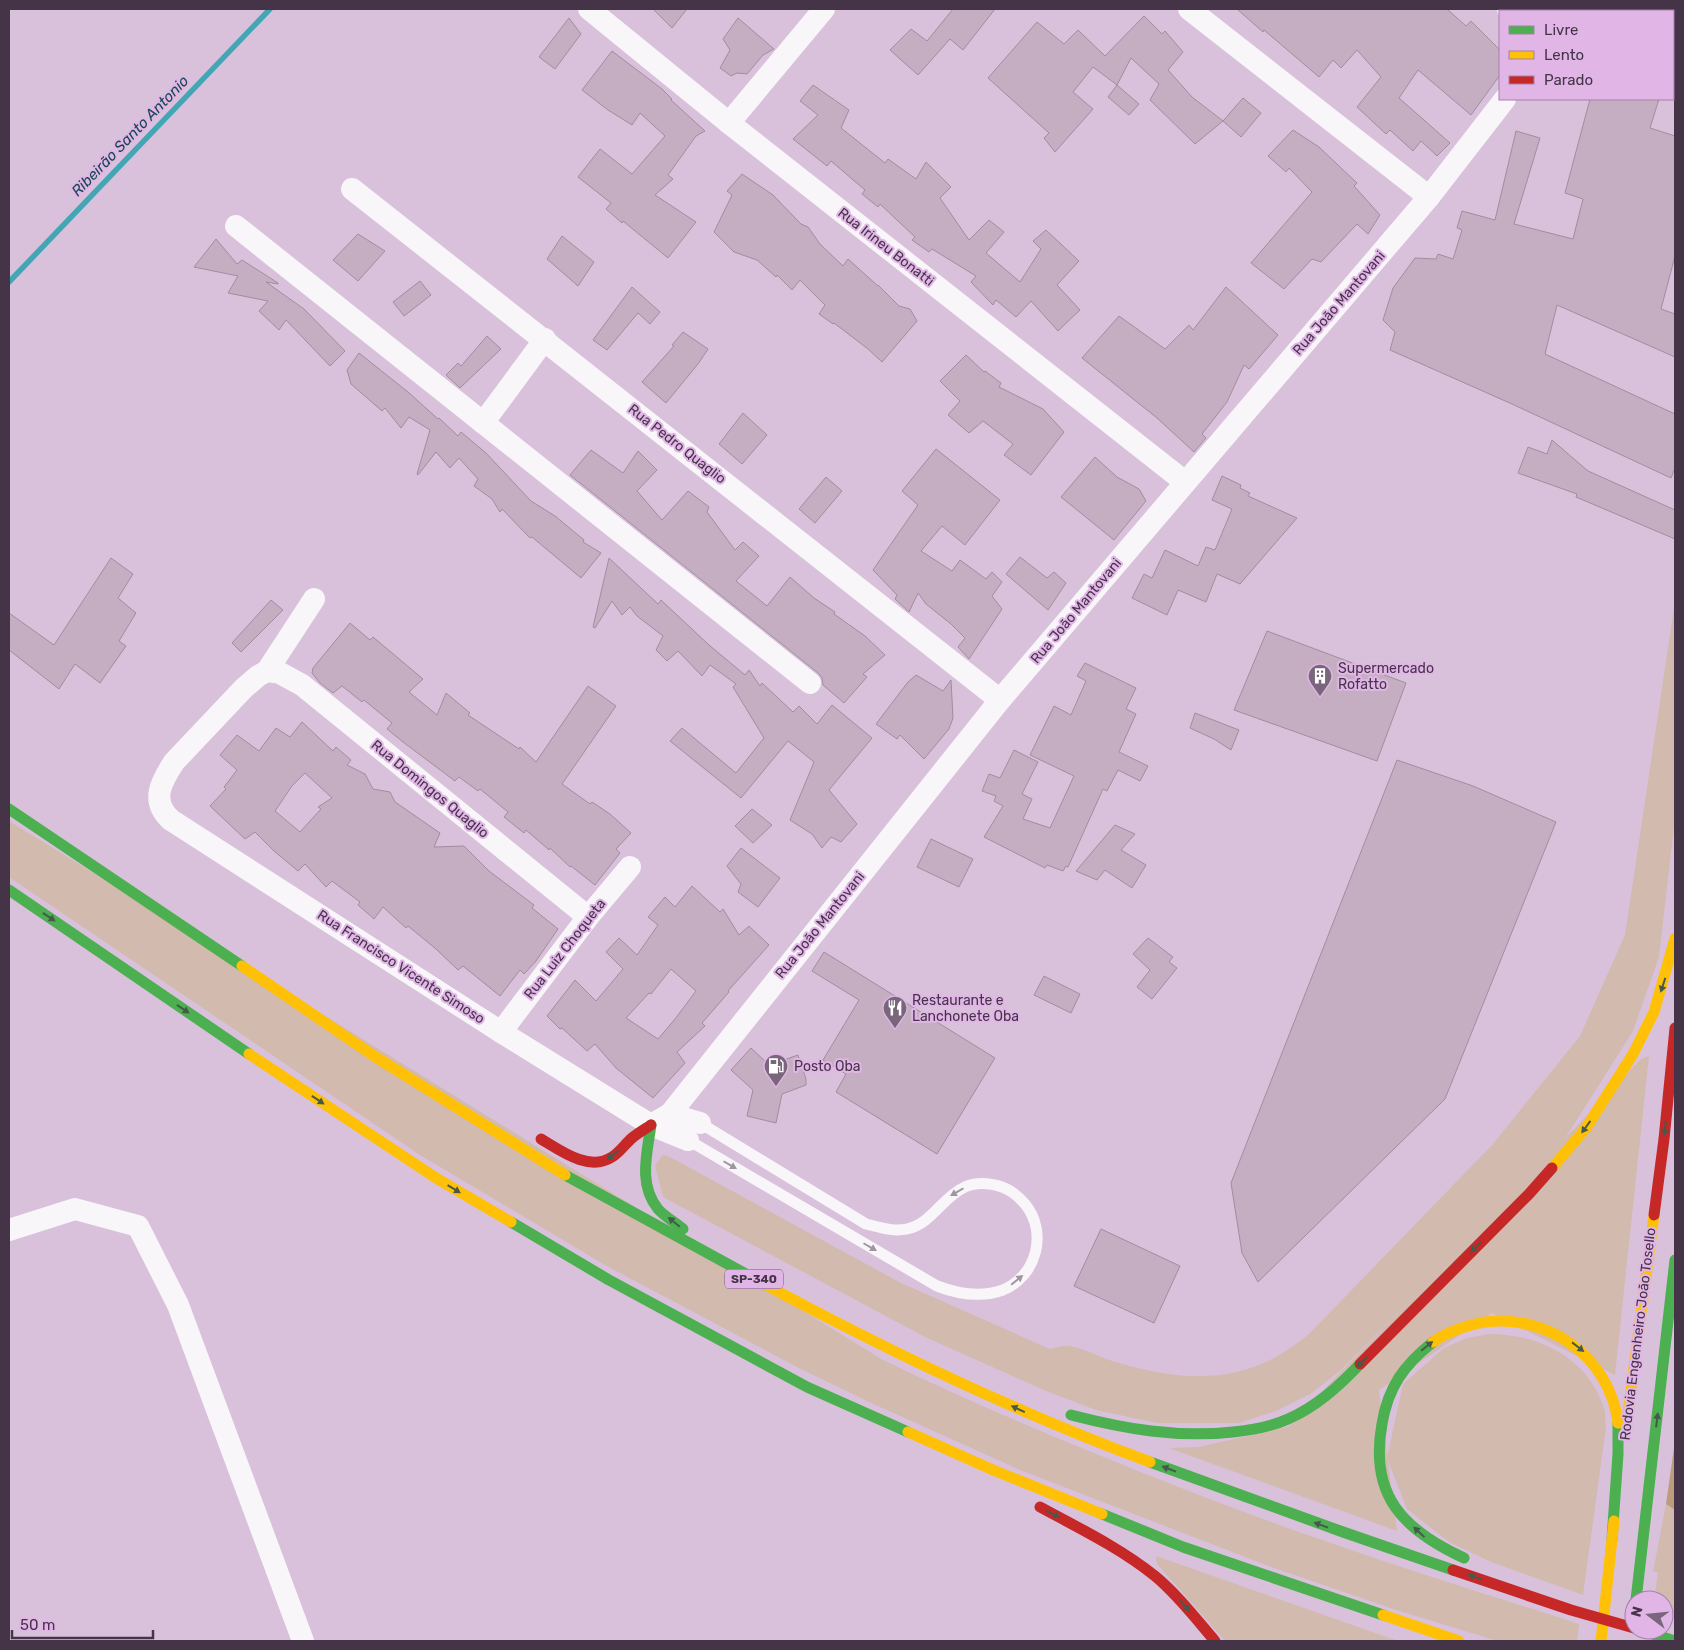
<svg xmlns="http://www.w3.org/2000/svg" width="1684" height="1650" viewBox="0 0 1684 1650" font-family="Rubik,sans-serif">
  <rect width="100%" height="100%" fill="#d9c1dc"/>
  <!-- green -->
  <g fill="#d2baae">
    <path d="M1675 601V818L1659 957 1633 1031 1559 1148 1341 1370 1312 1393 1276 1411 1239 1423H1157L1096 1410 1046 1391 925 1337 663 1197 655 1165 663 1155 670 1157 901 1283 1050 1349C1056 1348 1063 1345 1069 1346 1085 1348 1103 1359 1119 1363 1173 1379 1230 1385 1281 1354 1291 1348 1300 1341 1309 1334L1493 1144 1580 1036 1625 935Z"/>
    <path d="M9 821 883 1360C953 1394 1023 1424 1094 1453 1172 1485 1251 1516 1331 1543 1413 1572 1496 1597 1579 1624L1577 1641H1498L1396 1610 1266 1565 1020 1470 869 1402 797 1367 605 1265 420 1155 9 877Z"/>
    <path d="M1649 1056 1615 1375 1492 1313 1379 1390 1397 1531 1169 1448 1198 1447 1288 1427 1641 1059Z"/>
    <path d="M1489 1334C1539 1334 1588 1358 1604 1408 1606 1414 1605 1421 1606 1427L1583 1595 1491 1562 1449 1542 1407 1509 1387 1458 1403 1384 1444 1348 1467 1338Z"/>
    <path d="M1666 1504 1675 1510V1614L1664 1612V1600H1654L1658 1572H1653Z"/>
    <path d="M1156 1556 1398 1641H1225L1157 1564Z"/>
  </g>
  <!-- forest -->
  <path fill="#bc9c7d" d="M1675 1441V1510L1666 1504Z"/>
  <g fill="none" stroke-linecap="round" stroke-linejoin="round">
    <!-- stream -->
    <path stroke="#42a6b4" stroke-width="5.5" d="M9 282 270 9"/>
  </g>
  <!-- building -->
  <g fill="#c5aec2" stroke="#a18d9f" fill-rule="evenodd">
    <path d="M653 9H687L672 28Z"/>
    <path d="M953 9H995L963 50 950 39 918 75 890 50 911 29 927 41Z"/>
    <path d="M1237 9H1447L1466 26 1471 21 1500 50V75L1471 115 1418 70 1399 98 1450 143 1437 156 1421 141 1413 151 1390 130 1386 134 1357 107 1381 77 1357 50 1341 68 1333 60 1319 77 1264 30 1263 32Z"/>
    <path d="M1144 16 1162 34 1165 31 1183 52 1168 70 1192 97 1223 121 1195 144 1150 100 1159 84 1131 58 1117 85 1093 67 1073 92 1093 109 1055 152 1044 138 1049 133 988 78 1037 22 1064 44 1078 30 1105 56Z"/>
    <path d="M569 18 581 34 555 69 539 57Z"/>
    <path d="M738 18 774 49 763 55 747 74 737 73 731 76 720 68 730 50 723 39Z"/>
    <path d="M612 51 662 89 672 99 671 100 705 131 696 136 668 175 673 179 655 195 696 222 668 258 623 221 622 223 606 209 611 203 578 177 600 149 632 174 665 136 640 113 632 125 608 110 582 90Z"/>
    <path d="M813 85 849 110 841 128 885 163 888 159 916 179 926 162 951 187 940 198 969 240 989 220 1004 232 986 253 1020 282 1041 249 1033 241 1046 230 1079 261 1057 285 1080 310 1058 331 1031 301 1016 317 996 300 993 305 971 282 976 276 932 249 929 252 912 240 915 237 880 204 878 207 862 194 865 190 831 161 827 166 793 139 818 115 800 101Z"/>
    <path d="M1117 85 1139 104 1129 115 1108 97Z"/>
    <path d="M1243 98 1261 113 1241 137 1223 121Z"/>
    <path d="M1590 99H1659L1650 128 1675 136V256L1661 309 1675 314V357L1557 305 1545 354 1675 414V468L1671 478 1512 404 1390 350 1395 332 1383 320 1393 288 1415 258 1436 259 1438 254 1453 259 1462 230 1457 228 1462 211 1495 220 1516 131 1540 138 1514 224 1573 239 1583 199 1565 193Z"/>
    <path d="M1293 130 1319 147 1357 183 1354 186 1380 215 1368 234 1357 224 1321 262 1312 259 1284 289 1251 263 1312 192 1289 168 1286 172 1268 156Z"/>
    <path d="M742 174 773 195 801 224 808 227 820 244 843 266 848 259 878 286V285L899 306 910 309 917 321 882 362 868 349 834 323 833 324 819 314 825 305 800 280 792 290 777 275 776 277 757 260 734 252 714 232 732 195 727 191Z"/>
    <path d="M358 234 385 251 358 281 333 260Z"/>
    <path d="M562 236 594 262 578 286 547 259Z"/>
    <path d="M216 239 237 264 242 260 278 283V284L266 282 304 309 345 351 330 366 286 320 279 330 259 311 268 301 228 293 238 276 194 267Z"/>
    <path d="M420 281 431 295 404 316 393 302Z"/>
    <path d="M632 287 660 312 650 324 638 313 607 350 593 340Z"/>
    <path d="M1226 287 1278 335 1249 369 1244 365 1227 402 1202 434 1206 438 1194 452 1157 418 1082 358 1119 316 1165 349 1189 325 1193 330Z"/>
    <path d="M683 332 708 349 698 364 666 403 642 382 674 346 672 345Z"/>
    <path d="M487 336 501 349 460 388 446 375 458 363 461 366Z"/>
    <path d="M359 353 408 392 438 419 439 418 458 436 461 432 486 453 531 501 555 516 584 540 583 542 601 553 581 578 532 537 530 538 502 509 500 512 492 499 474 486 478 479 459 458 450 468 436 452 418 475 417 474 430 430 409 417 401 428 385 408 382 411 351 384 347 370Z"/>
    <path d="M966 355 984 372 985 371 1001 383 999 387 1043 409 1064 432 1031 475 1004 455 1013 444 983 421 969 433 948 415 960 401 940 381Z"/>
    <path d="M743 413 767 435 742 464 719 444Z"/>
    <path d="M1552 440 1588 471 1675 510V539L1576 497 1577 494 1518 473 1528 447 1547 454Z"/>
    <path d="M936 449 1000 500 965 545 942 526 921 551 952 571 960 560 986 579 992 572 1002 582 992 596 1002 609 969 659 958 647 965 638 951 624 926 604 918 593 909 612 895 599 897 595 873 570 918 505 902 491Z"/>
    <path d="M591 450 623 473 638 451 657 470 637 491 662 520 688 491 709 507 707 512 735 550 743 542 759 556 736 581 767 606 790 577 814 598 835 612 834 614 865 636 885 655 863 674 867 677 844 703 823 685 822 678 818 673 570 475Z"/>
    <path d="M1095 457 1117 477 1139 489 1146 501 1114 540 1061 497Z"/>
    <path d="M1222 476 1241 485 1240 488 1250 493 1248 496 1297 518 1240 584 1217 574 1206 602 1178 590 1167 615 1132 598 1144 574 1152 578 1165 550 1198 566 1206 547 1215 550 1232 509 1212 500Z"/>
    <path d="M826 477 842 491 815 523 799 509Z"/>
    <path d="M1020 557 1047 578 1054 572 1066 583 1048 610 1006 574Z"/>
    <path d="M111 558 133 574 118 598 136 613 119 641 126 646 100 683 75 664 59 689 9 650V613L54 645Z"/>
    <path d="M609 558 658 604 661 600 709 645 745 675 749 670 760 686 762 683 793 712 799 706 817 724 832 705 872 738 829 790 857 824 841 842 831 837 822 848 812 834 790 820 814 762 788 741 741 798 670 741 682 728 736 773 764 738 733 687 736 684 710 665 702 676 678 651 667 661 656 650 663 636 637 616 630 607 622 615 612 601 595 628 593 627Z"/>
    <path d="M271 600 283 610 241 652 232 643Z"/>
    <path d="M350 623 370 640 373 637 423 679 409 692 437 715 446 693 470 713 468 715 519 749 520 747 536 762 588 686 616 706 562 784 590 804 592 802 610 814 631 833 616 849 620 853 595 885 571 866 570 867 550 848 549 850 526 830 524 833 504 817 508 812 480 789 478 791 459 777 455 781 403 742 387 729 392 723 364 700 362 702 342 686 333 693 320 683 312 673 313 668Z"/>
    <path d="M1267 631 1406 683 1377 761 1234 710Z"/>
    <path d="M1085 663 1136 688 1126 709 1136 714 1119 752 1148 766 1140 781 1118 770 1107 791 1103 789 1068 867 1066 866 1063 871 1047 865 1045 868 984 837 1003 806 994 801 996 796 982 791 989 774 1000 778 1014 750 1038 762 1022 794 1032 799 1023 819 1050 828 1074 776 1030 755 1054 706 1071 715 1086 681 1077 676Z"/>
    <path d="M916 675 943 691 951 680 953 718 949 729 924 759 900 735 897 739 876 724 908 682Z"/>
    <path d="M1195 713 1239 730 1231 750 1214 739 1190 728Z"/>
    <path d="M302 722 333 751 336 747 351 760 347 765 365 774 373 789 390 792 395 802 440 833 434 847 464 846 489 871 534 905 532 908 558 929 536 961 524 974 520 970 500 996 463 966 458 970 436 949 408 926 406 928 383 907 374 919 358 905 360 902 332 881 326 887 305 864 298 871 274 851 255 832 245 839 210 806 226 789 224 787 237 770 220 755 237 735 259 751 276 728 290 737ZM305 773 332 798 318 807 321 809 300 832 275 811 292 786Z"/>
    <path d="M1397 760 1473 786 1556 822 1445 1099 1258 1282 1242 1253 1231 1183Z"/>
    <path d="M752 809 772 825 753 843 735 826Z"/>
    <path d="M1115 825 1135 834 1121 850 1146 865 1132 888 1105 870 1097 880 1076 871Z"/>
    <path d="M931 839 973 859 959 887 917 867Z"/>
    <path d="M741 848 780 878 758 907 738 892 741 884 727 866Z"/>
    <path d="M692 886 720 912 723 909 739 935 749 926 769 945 728 991 729 992 702 1023 705 1026 677 1052 685 1063 653 1098 616 1068 595 1044 587 1051 562 1028 560 1029 547 1016 575 980 596 1001 623 969 606 952 619 938 637 955 658 925 648 917 665 897 675 907ZM671 969 696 991 675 1019 658 1039 626 1018 649 993 651 994Z"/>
    <path d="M1148 938 1173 957 1169 962 1177 968 1152 999 1137 987 1150 970 1133 954Z"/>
    <path d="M824 952 995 1058 937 1154 836 1092 846 1074 823 1060 859 1000 812 971Z"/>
    <path d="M1044 976 1080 994 1071 1013 1034 995Z"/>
    <path d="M751 1048 769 1065 798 1055 806 1079V1085L782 1094 776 1123 747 1116 753 1090 731 1070Z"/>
    <path d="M1101 1229 1180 1266 1154 1323 1074 1286Z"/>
  </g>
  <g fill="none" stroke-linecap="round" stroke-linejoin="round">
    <!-- lane -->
    <path stroke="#f9f6fa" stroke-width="11" d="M688 1140 937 1286C958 1294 981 1298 1003 1290 1037 1276 1048 1232 1025 1204 1019 1197 1011 1190 1002 1187 949 1170 943 1221 907 1229 893 1232 879 1227 866 1224L700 1123"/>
    <!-- street -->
    <g stroke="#f9f6fa" stroke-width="22">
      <path d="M589 9 729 123 1185 482"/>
      <path d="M1189 9 1429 197"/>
      <path d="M1508 9 1512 11"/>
      <path d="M1577 11 1579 9"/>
      <path d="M729 123 824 9"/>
      <path d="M352 189 1000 700"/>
      <path d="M236 226 810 683"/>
      <path d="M483 423 545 339"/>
      <path d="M314 599 267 671 258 676 244 688 174 762C161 782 150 801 171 820L501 1032 651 1125 688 1140"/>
      <path d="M267 671 280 673 302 685 588 917"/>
      <path d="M501 1032 588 917 630 867"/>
      <path d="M670 1114 700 1123"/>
      <path d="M651 1125 670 1114 1000 700 1429 197 1505 99"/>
      <path d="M9 1230 75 1209 138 1226 178 1305 303 1641"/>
    </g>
    <!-- fast -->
    <g stroke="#4caf50" stroke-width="11">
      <path d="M9 809 242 966"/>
      <path d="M9 890 249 1054"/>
      <path d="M651 1125C647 1153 638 1185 658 1209 665 1217 675 1222 683 1229"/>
      <path d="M565 1175 766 1285"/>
      <path d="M511 1222 609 1280 807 1387 908 1432"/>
      <path d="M1433 1342C1404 1365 1388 1387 1382 1424 1369 1495 1403 1530 1464 1558"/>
      <path d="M1071 1415C1125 1429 1177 1438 1233 1432 1251 1430 1271 1427 1288 1419 1316 1407 1339 1386 1360 1364"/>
      <path d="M1150 1462 1343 1532 1453 1570"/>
      <path d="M1102 1514 1183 1547 1383 1615"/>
      <path d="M1612 1539 1618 1454V1423"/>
      <path d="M1636 1600 1675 1260"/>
      <path d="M1640 1630 1675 1641"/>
    </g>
    <!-- slow -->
    <g stroke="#ffc107" stroke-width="11">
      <path d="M242 966 374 1056 565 1175"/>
      <path d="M249 1054 436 1178 511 1222"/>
      <path d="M1552 1168 1586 1128 1633 1054 1654 1012 1675 938"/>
      <path d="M766 1285C890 1352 1018 1413 1150 1462"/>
      <path d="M1433 1342C1446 1332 1463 1327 1479 1323 1545 1311 1610 1356 1618 1423"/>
      <path d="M1626 1429 1654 1215"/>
      <path d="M908 1432 993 1470 1102 1514"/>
      <path d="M1383 1615 1459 1641"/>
      <path d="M1601 1641 1614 1521"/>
    </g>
    <!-- jam -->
    <g stroke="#c62828" stroke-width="11">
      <path d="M541 1139C561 1151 589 1172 612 1157 620 1152 625 1144 632 1138 638 1133 645 1129 651 1125"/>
      <path d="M1654 1215 1664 1139 1675 1028"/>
      <path d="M1360 1364 1529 1194 1552 1168"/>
      <path d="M1040 1507C1079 1528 1120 1548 1155 1576 1178 1595 1196 1619 1215 1641"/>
      <path d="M1453 1570 1571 1610 1634 1628"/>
    </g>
  </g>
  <!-- one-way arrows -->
  <defs><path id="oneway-solid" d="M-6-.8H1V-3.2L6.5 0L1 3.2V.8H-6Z" transform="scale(1.25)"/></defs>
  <g fill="#47594a">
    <use href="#oneway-solid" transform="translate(49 917) rotate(34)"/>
    <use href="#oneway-solid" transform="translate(1663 985) rotate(108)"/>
    <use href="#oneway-solid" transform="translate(183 1009) rotate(34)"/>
    <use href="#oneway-solid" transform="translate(318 1100) rotate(34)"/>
    <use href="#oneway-solid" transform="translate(1586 1127) rotate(126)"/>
    <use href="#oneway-solid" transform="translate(1665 1128) rotate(96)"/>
    <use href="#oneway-solid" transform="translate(613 1155) rotate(143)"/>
    <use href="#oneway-solid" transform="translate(454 1189) rotate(31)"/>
    <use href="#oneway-solid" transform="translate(674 1222) rotate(-141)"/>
    <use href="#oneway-solid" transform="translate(1476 1247) rotate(135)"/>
    <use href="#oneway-solid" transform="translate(1427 1346) rotate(-39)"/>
    <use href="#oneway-solid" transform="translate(1578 1347) rotate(38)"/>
    <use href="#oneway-solid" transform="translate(1362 1362) rotate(134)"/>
    <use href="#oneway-solid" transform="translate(1018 1409) rotate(-155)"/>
    <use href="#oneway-solid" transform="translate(1657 1420) rotate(-83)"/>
    <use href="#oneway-solid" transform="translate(1169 1469) rotate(-159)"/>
    <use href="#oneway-solid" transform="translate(1053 1514) rotate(27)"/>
    <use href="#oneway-solid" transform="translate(1321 1525) rotate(-160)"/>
    <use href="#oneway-solid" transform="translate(1419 1532) rotate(-137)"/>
    <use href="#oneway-solid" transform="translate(1475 1577) rotate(-161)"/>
    <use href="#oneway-solid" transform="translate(1185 1606) rotate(48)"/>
  </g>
  <g fill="#9f95a1">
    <use href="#oneway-solid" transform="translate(730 1165) rotate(30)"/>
    <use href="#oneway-solid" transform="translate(957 1192) rotate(150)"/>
    <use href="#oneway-solid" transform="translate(870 1247) rotate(30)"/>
    <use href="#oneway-solid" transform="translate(1017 1280) rotate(-39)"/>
  </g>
  <!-- icons -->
  <defs>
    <symbol id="building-pin" viewBox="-11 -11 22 30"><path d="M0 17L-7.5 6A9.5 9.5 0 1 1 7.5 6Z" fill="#79657c" stroke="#e1b6e7"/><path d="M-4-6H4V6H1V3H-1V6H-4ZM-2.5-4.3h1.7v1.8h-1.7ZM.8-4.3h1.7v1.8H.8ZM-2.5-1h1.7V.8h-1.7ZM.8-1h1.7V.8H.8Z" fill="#fff"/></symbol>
    <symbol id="restaurant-pin" viewBox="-11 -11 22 30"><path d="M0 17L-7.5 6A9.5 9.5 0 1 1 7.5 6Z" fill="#79657c" stroke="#e1b6e7"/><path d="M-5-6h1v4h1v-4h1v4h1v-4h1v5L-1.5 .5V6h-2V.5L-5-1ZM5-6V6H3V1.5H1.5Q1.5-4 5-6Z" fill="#fff"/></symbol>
    <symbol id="fuel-pin" viewBox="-11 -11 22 30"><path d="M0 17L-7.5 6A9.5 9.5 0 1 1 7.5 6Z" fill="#79657c" stroke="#e1b6e7"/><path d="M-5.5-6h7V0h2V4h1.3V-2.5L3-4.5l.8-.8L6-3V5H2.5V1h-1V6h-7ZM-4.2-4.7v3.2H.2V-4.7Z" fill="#fff"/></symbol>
  </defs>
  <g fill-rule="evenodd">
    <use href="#building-pin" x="1306" y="662" width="28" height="38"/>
    <use href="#restaurant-pin" x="881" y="994" width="28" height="38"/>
    <use href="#fuel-pin" x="762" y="1052" width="28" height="38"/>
  </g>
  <g text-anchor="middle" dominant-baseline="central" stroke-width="4" stroke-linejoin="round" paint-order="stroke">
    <!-- shield labels -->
    <rect fill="#e1b6e7" stroke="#745b78" stroke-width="1" x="725" y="1269.5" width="58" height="19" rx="4"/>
    <g font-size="12" font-weight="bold" fill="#453448">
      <text x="754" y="1279">SP-340</text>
    </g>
    <!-- street labels -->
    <g font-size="14" fill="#453448" stroke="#e1b6e7">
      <text transform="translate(886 247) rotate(38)">Rua Irineu Bonatti</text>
      <text transform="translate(1339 303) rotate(-49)">Rua João Mantovani</text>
      <text transform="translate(677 444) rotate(38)">Rua Pedro Quaglio</text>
      <text transform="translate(1076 611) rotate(-50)">Rua João Mantovani</text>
      <text transform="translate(430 789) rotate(39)">Rua Domingos Quaglio</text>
      <text transform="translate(820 925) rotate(-51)">Rua João Mantovani</text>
      <text transform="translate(565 949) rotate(-52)">Rua Luiz Choqueta</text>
      <text transform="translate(401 967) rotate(33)">Rua Francisco Vicente Simoso</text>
      <text transform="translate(1638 1334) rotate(-83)">Rodovia Engenheiro João Tosello</text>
    </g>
    <!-- poi labels -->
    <g font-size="14" fill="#453448" stroke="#e1b6e7" text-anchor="start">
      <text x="1338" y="668">Supermercado<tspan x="1338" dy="16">Rofatto</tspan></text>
      <text x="912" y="1000">Restaurante e<tspan x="912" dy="16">Lanchonete Oba</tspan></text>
      <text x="794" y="1066">Posto Oba</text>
    </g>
    <!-- water labels -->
    <g font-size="15" font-style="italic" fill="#14494d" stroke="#e1b6e7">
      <text transform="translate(130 136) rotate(-46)">Ribeirão Santo Antonio</text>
    </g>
  </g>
  <!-- border -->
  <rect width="1684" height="1650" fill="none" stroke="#453448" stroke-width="20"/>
  <!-- legend -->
  <rect x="1499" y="10" width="175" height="90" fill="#e1b6e7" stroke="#a382a7"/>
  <rect x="1509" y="26" width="25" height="8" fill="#4caf50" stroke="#a382a7"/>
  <text x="1544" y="35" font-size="15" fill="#453448">Livre</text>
  <rect x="1509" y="51" width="25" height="8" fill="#ffc107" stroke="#a382a7"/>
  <text x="1544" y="60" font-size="15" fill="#453448">Lento</text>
  <rect x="1509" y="76" width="25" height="8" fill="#c62828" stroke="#a382a7"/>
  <text x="1544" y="85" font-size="15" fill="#453448">Parado</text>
  <!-- north arrow -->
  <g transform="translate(1649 1615) rotate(286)"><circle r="24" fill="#e1b6e7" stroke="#a382a7"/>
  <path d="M0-4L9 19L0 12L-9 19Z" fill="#79657c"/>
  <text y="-8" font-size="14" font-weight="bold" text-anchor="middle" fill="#453448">N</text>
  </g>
  <!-- scale -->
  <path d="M12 1630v8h141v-8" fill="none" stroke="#453448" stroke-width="2.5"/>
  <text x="20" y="1630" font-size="15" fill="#453448" stroke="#e1b6e7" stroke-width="4" paint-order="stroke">50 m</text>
</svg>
